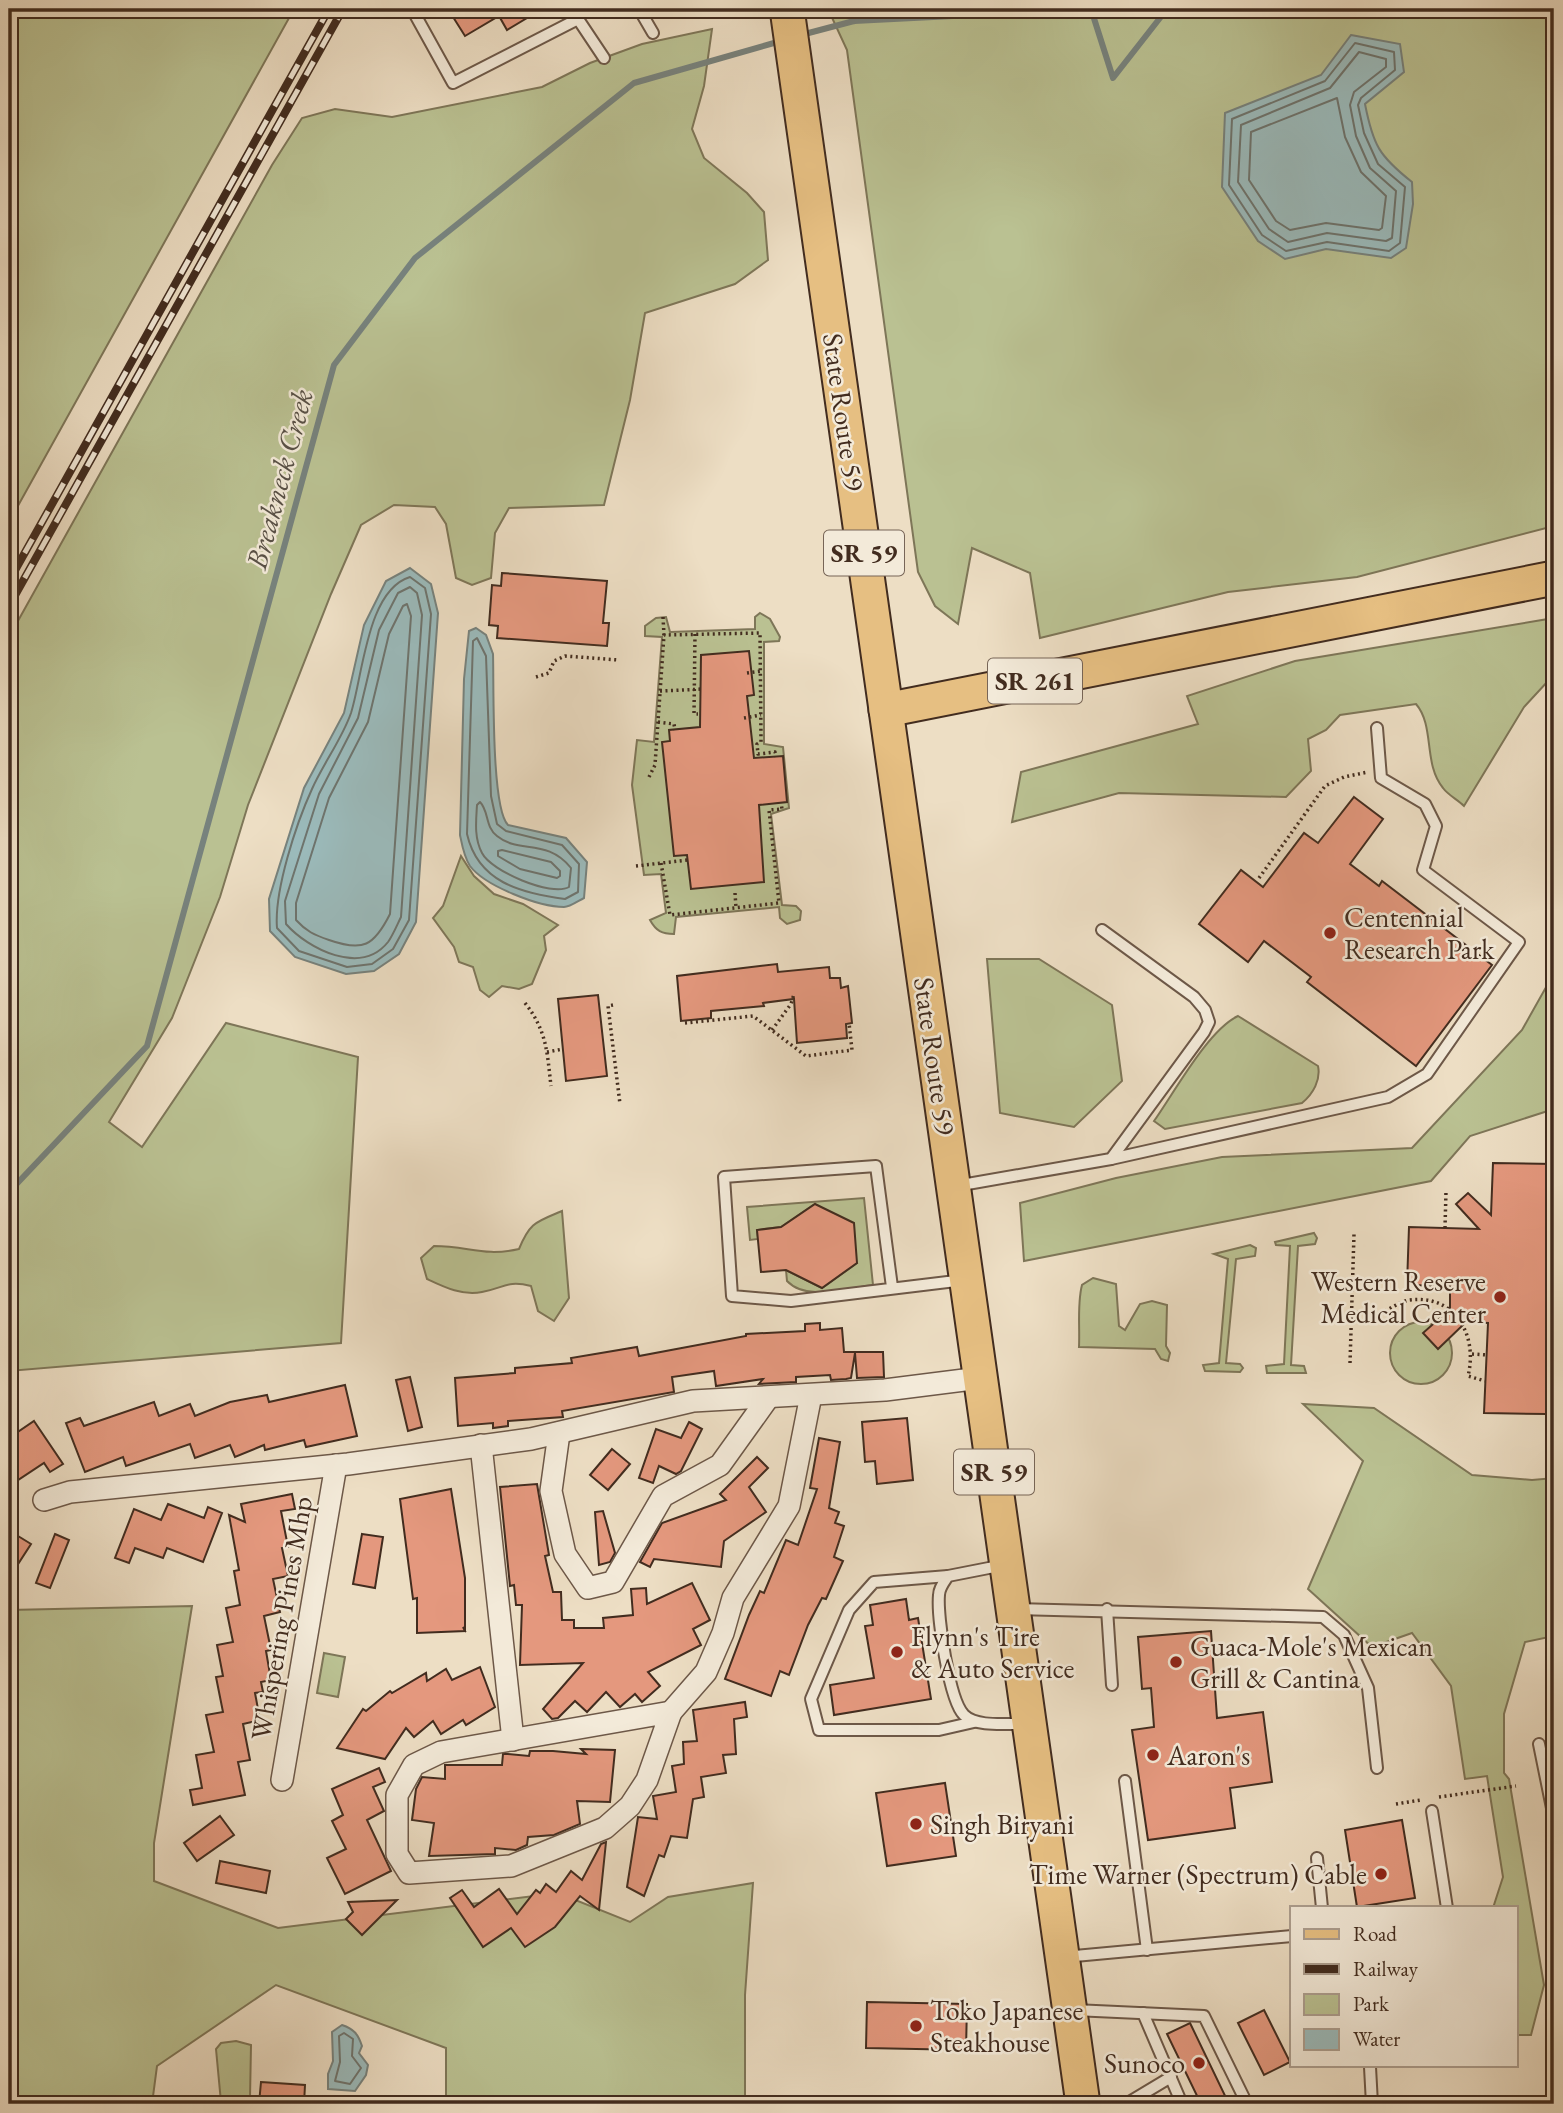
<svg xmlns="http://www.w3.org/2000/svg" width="1563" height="2113" viewBox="0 0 1563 2113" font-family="'EB Garamond',serif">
  <rect width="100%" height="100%" fill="#eddec4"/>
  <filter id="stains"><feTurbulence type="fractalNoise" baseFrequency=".00286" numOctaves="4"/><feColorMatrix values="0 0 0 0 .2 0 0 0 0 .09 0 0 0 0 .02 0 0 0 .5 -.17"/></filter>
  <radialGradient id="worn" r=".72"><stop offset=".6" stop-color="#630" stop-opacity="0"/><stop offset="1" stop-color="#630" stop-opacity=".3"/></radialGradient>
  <!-- green -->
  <g fill="#bac192" stroke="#7e7658" stroke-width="2">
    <path d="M9 9H294L9 522Z"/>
    <path d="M828 9H1554V526L1357 577 1228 592 1040 638 1030 573 972 548 958 624 935 606 918 572 847 50Z"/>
    <path d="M712 29 704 86 692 129 704 158 747 193 764 212 768 260 735 284 645 313 630 400 604 505 509 508 495 533 491 578 472 585 456 578 446 524 435 507 394 505 361 525 331 594 248 805 220 897 172 1018 109 1122 142 1147 226 1023 358 1057 341 1343 9 1371V637L272 165 302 118 335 109 392 117 542 87 590 63 642 44Z"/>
    <path d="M760 613 770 619 780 637 779 641 764 642V744L783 747 789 808 771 814 782 905 796 906 801 911 800 920 787 924 780 918 779 907 676 917 674 934C662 934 656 931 650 920L666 913 661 874 644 875 632 785 637 740 654 742 662 637 645 636V626L656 618 666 617 670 632 755 629V617Z"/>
    <path d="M1554 618V681H1548L1524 707 1464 806C1458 800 1448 795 1443 788 1423 764 1435 726 1416 704L1340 715 1326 730 1308 739 1311 771 1286 797 1119 793 1012 822 1021 772 1198 724 1187 696 1295 661Z"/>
    <path d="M461 856 474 876 494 894 523 904 558 925 544 936 546 950 532 984 519 989 502 986 489 997 480 990 473 967 459 962 454 947 433 918 443 906Z"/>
    <path d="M987 959H1039L1112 1005 1122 1081 1074 1127 1000 1113Z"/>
    <path d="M1554 973V1109L1470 1136 1431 1181 1024 1261 1020 1203 1116 1178 1222 1157 1412 1148 1522 1030Z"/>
    <path d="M1238 1016 1318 1066C1321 1080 1313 1094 1302 1103L1165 1129 1154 1121C1174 1093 1208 1030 1238 1016Z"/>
    <path d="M864 1198 873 1285C847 1288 807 1302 787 1281L786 1270 822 1288 857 1263 815 1204 781 1227 757 1230 758 1239 750 1240 747 1207Z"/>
    <path d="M562 1211 569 1298 554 1321 538 1311 531 1286C507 1280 504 1288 482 1292 462 1296 444 1287 427 1279L421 1258 434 1246C469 1246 483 1257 519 1249 530 1222 536 1222 562 1211Z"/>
    <path d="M1314 1233 1317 1238 1315 1244 1298 1246 1291 1365 1304 1366 1306 1373H1267L1266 1366 1284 1364 1290 1246 1276 1245 1275 1242Z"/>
    <path d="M1250 1245 1256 1248 1255 1256 1236 1259 1226 1363 1240 1364 1243 1368 1240 1372 1205 1371 1203 1365 1219 1363 1228 1259 1214 1254Z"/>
    <path d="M1093 1278 1116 1284 1119 1326 1125 1330 1140 1304 1152 1301 1167 1305 1166 1346 1170 1353 1168 1361 1161 1359 1155 1349 1079 1347C1080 1326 1077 1304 1082 1285Z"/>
    <circle cx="1421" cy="1353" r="31"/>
    <path d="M1303 1404 1374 1408 1472 1475 1532 1480 1554 1478V1636L1525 1642 1504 1714V1773L1509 1779 1544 1985 1531 2035H1516V1908H1493L1503 1877 1487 1776 1465 1779 1451 1686 1412 1633 1372 1647 1308 1589 1363 1461Z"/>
    <path d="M192 1606 154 1843V1881L278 1928 558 1893 630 1922 668 1897 753 1883 745 1995V2104H446V2048L276 1985 157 2066 152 2104H9V1610Z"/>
    <path d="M324 1653 345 1657 338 1697 317 1693Z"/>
    <path d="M236 2041 251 2045 250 2098 221 2102 216 2049 221 2043Z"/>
  </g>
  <!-- water -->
  <g fill="#9bbbbc" stroke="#77827d" stroke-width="2">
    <path d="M1351 35 1400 44 1404 72 1365 104C1373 145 1379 156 1412 182L1413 204 1406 248 1391 258 1326 249 1285 259 1258 241 1222 187 1225 113 1321 75Z"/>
    <path d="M410 568 431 584 438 613 416 922 399 954 374 971 346 974 295 957 270 931 269 899 304 788 344 713 364 625 386 581Z"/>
    <path d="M476 628 486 635 493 654C494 684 491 808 508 825L566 838 587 862 584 898C578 901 570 907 564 907 539 907 485 886 470 866 464 857 462 845 460 835L464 679 469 631Z"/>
    <path d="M342 2025C354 2029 358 2034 362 2046L359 2053 368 2065 366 2075 355 2091 328 2089V2074L333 2061 332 2032Z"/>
  </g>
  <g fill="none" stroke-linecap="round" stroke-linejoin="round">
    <!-- shore -->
    <g stroke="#6e746e" stroke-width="2">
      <path d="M1355 43 1394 52 1395 70 1361 98 1358 105 1364 133 1378 164 1405 187 1400 243 1389 251 1327 242 1286 251 1262 235 1229 185 1232 119 1325 81Z"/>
      <path d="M1359 52 1386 59V67L1354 92 1350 105 1356 136 1370 168 1396 191 1392 238 1386 241 1327 233 1288 242 1269 229 1238 182 1241 125 1330 88Z"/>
      <path d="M1337 98 1345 137 1361 172 1386 196 1382 228 1379 230 1326 223 1290 230 1276 221 1249 180 1251 132Z"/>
      <path d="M410 577 425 588 431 614 409 920 393 949 372 964 347 967 299 951 277 928C274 891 296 824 312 789 323 764 342 739 351 713 363 675 367 590 410 577Z"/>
      <path d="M410 587 417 593 422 615 401 917C397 925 393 935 388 942 361 976 308 949 286 924L285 901 319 794 358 718 379 630 398 593Z"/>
      <path d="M407 604 411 616 390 914C374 946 363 952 329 940 314 935 306 931 296 920V903L329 798 368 722 389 634 403 606Z"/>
      <path d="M477 638 486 656 491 796 497 824 506 831 562 845 579 864 578 892 565 899C520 893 478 882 467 834L473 641Z"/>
      <path d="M480 802C489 811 485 827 497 836 519 854 547 838 571 868L569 887C551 897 491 871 482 853 474 838 476 821 477 805Z"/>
      <path d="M502 850 551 862 560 871V876L557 878 520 869 498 856V851Z"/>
      <path d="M344 2033 353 2039 352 2056 361 2068 350 2084 335 2081 340 2062 339 2036Z"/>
    </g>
    <!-- stream -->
    <g stroke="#77827d" stroke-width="6">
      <path d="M854 21 862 9"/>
      <path d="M801 35 854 21 1091 9 1113 78 1167 9"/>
      <path d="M9 1192 147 1046 334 365 415 258 634 83 781 41"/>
    </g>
  </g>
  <!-- building -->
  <g fill="#e4987e" stroke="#422c1f" stroke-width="2">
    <path d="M448 9H542L507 30 499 16 465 36Z"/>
    <path d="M502 573 607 581 603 623H609L607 646 497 638 498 626 489 625 492 585 501 586Z"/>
    <path d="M749 651 754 695 747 696 754 758 783 756 787 802 759 805 764 882 691 889 687 855 674 856 662 742 670 741 669 730 700 727 701 655Z"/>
    <path d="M1354 797 1383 819 1350 864 1379 886 1382 881 1492 965 1416 1066 1307 982 1311 977 1264 941 1248 962 1199 924 1241 870 1263 887 1304 833 1318 843Z"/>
    <path d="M777 964 778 972 829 967 830 978H840L841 988 848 986 852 1023 846 1024 847 1038 797 1043 794 999 763 1003 764 1006 711 1011V1018L681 1021 677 976Z"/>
    <path d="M598 995 607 1076 566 1081 558 999Z"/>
    <path d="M1493 1163 1554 1164 1552 1209 1554 1212V1287H1550L1546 1414 1484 1413 1488 1323 1466 1322 1438 1349 1423 1333 1450 1309V1286L1407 1285 1409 1227 1479 1229 1456 1204 1468 1193 1491 1215Z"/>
    <path d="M815 1204 854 1223 857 1263 822 1288 786 1270 761 1272 757 1230 781 1227Z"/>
    <path d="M820 1323V1330L842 1328 844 1352H883L884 1377 857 1378 855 1353 851 1378 846 1379 831 1380 830 1375 796 1377V1382L759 1384 763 1379 716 1386 714 1371 672 1377 674 1392 562 1411 563 1417 508 1421V1426L493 1428V1423L458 1426 455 1378 515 1373V1368L572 1363 571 1358 637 1347 639 1356 746 1336V1334L805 1331V1324Z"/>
    <path d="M410 1377 422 1427 408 1431 396 1380Z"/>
    <path d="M345 1385 357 1436 306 1447 304 1440 265 1450 264 1445 235 1457 230 1445 195 1458 190 1444 126 1466 123 1457 85 1472 66 1423 80 1418 84 1426 154 1402 159 1416 190 1404 195 1416 230 1402 267 1395 269 1402Z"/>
    <path d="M907 1418 913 1480 877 1484 875 1461 865 1462 862 1422Z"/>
    <path d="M34 1421 63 1464 50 1472 44 1463 15 1482 9 1473V1438Z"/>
    <path d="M689 1422 702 1429 681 1471 676 1474 659 1466 653 1483 639 1478 656 1429 681 1438Z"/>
    <path d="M819 1438 840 1442 829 1508 839 1512 835 1523 844 1526 834 1557 843 1561 826 1599 822 1598 808 1625 789 1675 780 1671 771 1696 725 1679 749 1615 760 1591 764 1593 786 1540 798 1545 817 1489 810 1488Z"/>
    <path d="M612 1449 630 1464 608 1490 590 1475Z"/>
    <path d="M757 1457 768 1468 749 1487 766 1512 724 1541 721 1567 654 1559 650 1567 640 1562 662 1523 726 1500 720 1494Z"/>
    <path d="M537 1484 549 1555 545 1556 553 1592H561L562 1620H574V1628H604L603 1618 633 1615 631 1589 646 1588 647 1604 692 1583 710 1620 693 1629 701 1645 648 1672 660 1686 642 1702 635 1694 620 1707 606 1692 587 1712 575 1701 558 1718 552 1719 543 1709 583 1663 520 1665 522 1605H516L514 1585 510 1586 500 1487Z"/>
    <path d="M451 1489 465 1578V1630L463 1627 465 1631 417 1633V1598L413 1599 400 1499Z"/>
    <path d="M292 1494 295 1509 281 1511 288 1547 282 1548 288 1576 273 1579 280 1612 264 1616 271 1650 266 1651 271 1680 261 1682 263 1692 255 1693 260 1720 243 1724 250 1760 238 1762 245 1795 193 1805 190 1790 202 1788 196 1755 214 1752 206 1715 223 1712 216 1677 223 1676 217 1645 233 1642 226 1608 240 1605 234 1571 239 1570 229 1515 245 1522 241 1504Z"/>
    <path d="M168 1504 204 1518 208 1507 222 1513 203 1562 167 1548 163 1558 135 1548 129 1563 115 1558 134 1509 161 1520Z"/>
    <path d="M603 1511 615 1553 610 1562 599 1565 595 1512Z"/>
    <path d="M55 1534 69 1540 50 1588 36 1583Z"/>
    <path d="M362 1534 383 1537 375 1588 353 1584Z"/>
    <path d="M18 1536 31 1544 9 1578V1551Z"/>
    <path d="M906 1599 909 1620 918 1618 931 1699 834 1715 830 1685 874 1678 865 1626 873 1625 870 1605Z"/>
    <path d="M1211 1631 1217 1718 1263 1712 1272 1782 1230 1788 1235 1828 1148 1840 1132 1730 1154 1727 1151 1688 1142 1689 1138 1637Z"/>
    <path d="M480 1667 495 1707 466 1725 463 1720 441 1734 433 1721 414 1737 406 1728 385 1759 337 1748 363 1709 366 1711 390 1691 392 1693 426 1673 427 1681 446 1669 452 1680Z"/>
    <path d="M745 1702 747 1717 734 1719 736 1754 723 1755 726 1773 701 1777 704 1797 693 1799 687 1838 671 1836 664 1857 659 1855 644 1896 627 1887 638 1817 657 1819 653 1796 676 1792 672 1766 684 1764 683 1742 697 1741 693 1710Z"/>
    <path d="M581 1749 615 1750 610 1802 577 1801 580 1824 554 1835 528 1837 527 1845 516 1850 495 1848V1854L429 1856 434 1823 412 1820 416 1789 422 1777 445 1779V1765H502L503 1754H508L529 1756 530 1751H553L586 1754Z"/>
    <path d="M379 1768 385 1782 373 1787 384 1811 367 1820 391 1871 345 1894 327 1858 346 1849 332 1821 343 1815 332 1789Z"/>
    <path d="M945 1783 956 1856 887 1866 876 1793Z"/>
    <path d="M220 1816 234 1835 197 1861 184 1843Z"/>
    <path d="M1402 1820 1415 1898 1357 1907 1345 1830Z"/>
    <path d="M606 1842 599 1910 580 1896 555 1927 525 1947 511 1928 483 1947 450 1898 462 1890 474 1907 499 1889 517 1914 536 1890 540 1893 546 1884 556 1892 571 1871 582 1880 601 1844Z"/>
    <path d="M220 1861 270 1871 266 1893 216 1883Z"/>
    <path d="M397 1900 362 1935 346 1919 353 1912 348 1902Z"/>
    <path d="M867 2002 967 2004 966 2050 866 2048Z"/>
    <path d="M1264 2010 1290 2062 1264 2075 1238 2023Z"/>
    <path d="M1190 2023 1229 2104H1201L1167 2034Z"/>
    <path d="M261 2082 305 2085 304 2104H259Z"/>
  </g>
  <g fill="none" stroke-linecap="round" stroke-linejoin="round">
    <defs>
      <g id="service">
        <path d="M412 9 453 83 578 19V9"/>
        <path d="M639 9 653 33"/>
        <path d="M578 19 604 58"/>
        <path d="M1111 1159 1388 1097 1427 1074 1519 942 1423 870 1436 826 1425 804 1381 778 1377 728"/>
        <path d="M956 1186 1111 1159 1204 1032 1209 1022 1205 1010 1194 997 1102 930"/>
        <path d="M892 1287 876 1166 724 1177 732 1296 791 1301 964 1280"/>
        <path d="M1004 1565 948 1576C944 1582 939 1588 939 1595 937 1616 949 1700 964 1715 977 1728 1009 1723 1026 1724"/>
        <path d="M948 1576 874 1582 849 1610 811 1699 819 1730H939L974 1722"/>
        <path d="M1016 1609 1323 1617 1344 1635 1368 1688 1377 1768"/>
        <path d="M1107 1609 1112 1685"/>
        <path d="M1539 1744 1554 1818"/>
        <path d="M1125 1781 1147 1950"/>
        <path d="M1432 1811 1447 1908"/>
        <path d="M1317 1858 1322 1908"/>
        <path d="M1064 1957 1292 1936"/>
        <path d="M1074 2010 1204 2016 1247 2104"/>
        <path d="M1143 2013 1182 2104"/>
        <path d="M1370 2067 1372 2104"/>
        <path d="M1126 2104 1171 2077"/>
      </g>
      <g id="minor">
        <path d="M559 1433 551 1491 565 1554 588 1588 613 1582 663 1496 720 1465 768 1398"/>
        <path d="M481 1445 513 1740"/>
        <path d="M44 1500 70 1492 348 1464 531 1439 693 1401 885 1390 980 1378"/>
        <path d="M671 1712 647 1780 630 1806 605 1828 511 1866 409 1873 397 1854V1795L414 1765 441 1752Z"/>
        <path d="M671 1712 706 1672 723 1633 733 1598 789 1506 811 1395"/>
        <path d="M282 1780 336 1465"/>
      </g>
      <g id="primary">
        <path d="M787 9 1083 2104"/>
        <path d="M886 710 1554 578"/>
      </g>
    </defs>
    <!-- service casing -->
    <use href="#service" stroke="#6d5848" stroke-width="14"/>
    <!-- minor casing -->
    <use href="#minor" stroke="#6d5848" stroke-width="24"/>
    <!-- primary casing -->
    <use href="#primary" stroke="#422c1f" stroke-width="37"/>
    <!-- path -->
    <g stroke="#422c1f" stroke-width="3.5" stroke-dasharray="2 3.5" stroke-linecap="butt">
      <path d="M663 617 664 635"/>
      <path d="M695 634 694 714H698"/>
      <path d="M747 673 761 671"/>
      <path d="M536 677 549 673 554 661 565 656 619 660"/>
      <path d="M660 691 703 689"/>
      <path d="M744 718 761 715"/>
      <path d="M658 722 674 724 675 730"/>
      <path d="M649 777 655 765 664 635 760 633 761 742 757 744 758 754 775 752 776 757"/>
      <path d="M661 863 670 915 779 903 769 810 782 809 781 803"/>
      <path d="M636 866 688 860"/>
      <path d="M1259 878 1325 786 1344 777 1368 772"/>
      <path d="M735 893 736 908"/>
      <path d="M525 1003C547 1031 547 1052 551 1086"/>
      <path d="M613 1005 608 1006 620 1104"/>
      <path d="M685 1023 753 1016 806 1056 852 1050 849 1023"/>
      <path d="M772 1030 791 1004 794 994"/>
      <path d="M547 1052 563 1049"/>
      <path d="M1445 1228 1446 1191"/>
      <path d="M1352 1312C1361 1312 1377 1315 1385 1311 1393 1307 1400 1302 1409 1300 1456 1294 1478 1336 1468 1376L1485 1381"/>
      <path d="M1548 1340H1554"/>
      <path d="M1472 1354 1487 1355"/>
      <path d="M1350 1363 1354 1234"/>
      <path d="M1439 1797 1516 1786"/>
      <path d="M1396 1804 1421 1800"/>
    </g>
    <!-- service -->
    <use href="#service" stroke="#f3ead9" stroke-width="10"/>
    <!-- minor -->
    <use href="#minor" stroke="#f3ead9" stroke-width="21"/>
    <!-- primary -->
    <use href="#primary" stroke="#e6bf82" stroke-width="33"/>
    <defs>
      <g id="rail">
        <path d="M9 581 329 9"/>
        <path d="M9 606 343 9"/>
      </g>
    </defs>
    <!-- rail casing -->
    <use href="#rail" stroke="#422c1f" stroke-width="8"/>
    <!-- rail -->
    <use href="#rail" stroke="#f3ead9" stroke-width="5" stroke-dasharray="16" stroke-linecap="butt"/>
  </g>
  <!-- markers -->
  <g fill="#8f2418" stroke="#f3ead9" stroke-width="2.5">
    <circle cx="1330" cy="933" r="7"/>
    <circle cx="1500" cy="1297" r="7"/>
    <circle cx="897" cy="1652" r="7"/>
    <circle cx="1176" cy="1662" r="7"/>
    <circle cx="1153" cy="1755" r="7"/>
    <circle cx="916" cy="1824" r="7"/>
    <circle cx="1381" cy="1874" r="7"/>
    <circle cx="916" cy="2026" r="7"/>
    <circle cx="1199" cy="2063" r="7"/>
  </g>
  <g text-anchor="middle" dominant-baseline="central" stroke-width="5" stroke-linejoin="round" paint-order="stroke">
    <!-- shield labels -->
    <g fill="#f3ead9" stroke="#776557" stroke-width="2">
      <rect x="824" y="530.5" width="80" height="45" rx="5"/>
      <rect x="988" y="658.5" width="94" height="45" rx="5"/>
      <rect x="954" y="1449.5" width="80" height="45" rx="5"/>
    </g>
    <g font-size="26" font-weight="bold" fill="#422c1f">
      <text x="864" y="553">SR 59</text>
      <text x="1035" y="681">SR 261</text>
      <text x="994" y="1472">SR 59</text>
    </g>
    <!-- street labels -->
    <g font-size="28" fill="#422c1f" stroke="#f3ead9">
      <text transform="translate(844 412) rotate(82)">State Route 59</text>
      <text transform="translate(935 1056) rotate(82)">State Route 59</text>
      <text transform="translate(281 1618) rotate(-80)">Whispering Pines Mhp</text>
    </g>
    <!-- poi labels -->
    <g font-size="28" fill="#422c1f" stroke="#f3ead9" text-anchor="start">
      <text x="1344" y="917">Centennial<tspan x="1344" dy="32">Research Park</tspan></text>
      <text x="1486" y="1281" text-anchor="end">Western Reserve<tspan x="1486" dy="32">Medical Center</tspan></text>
      <text x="911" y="1636">Flynn's Tire<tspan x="911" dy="32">&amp; Auto Service</tspan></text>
      <text x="1190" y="1646">Guaca-Mole's Mexican<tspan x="1190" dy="32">Grill &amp; Cantina</tspan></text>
      <text x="1167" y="1755">Aaron's</text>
      <text x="930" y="1824">Singh Biryani</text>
      <text x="1367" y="1874" text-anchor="end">Time Warner (Spectrum) Cable</text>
      <text x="930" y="2010">Toko Japanese<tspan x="930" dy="32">Steakhouse</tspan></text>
      <text x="1185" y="2063" text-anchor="end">Sunoco</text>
    </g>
    <!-- water labels -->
    <g font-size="30" font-style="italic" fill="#585046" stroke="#f3ead9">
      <text transform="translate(279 479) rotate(-75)">Breakneck Creek</text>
    </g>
  </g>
  <!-- margin -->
  <rect width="1563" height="2113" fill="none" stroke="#eddec4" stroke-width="35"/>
  <rect x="10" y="10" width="1542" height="2092" fill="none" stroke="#422c1f" stroke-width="3.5"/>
  <rect x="18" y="18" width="1528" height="2078" fill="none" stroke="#422c1f" stroke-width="2"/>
  <!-- legend -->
  <rect x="1290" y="1906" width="228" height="161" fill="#f3ead9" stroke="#ac9e8f" stroke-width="2"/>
  <rect x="1304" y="1929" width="35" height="10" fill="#e6bf82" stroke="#ac9e8f" stroke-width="2"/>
  <text x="1353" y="1941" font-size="21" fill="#422c1f">Road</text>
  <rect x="1304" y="1964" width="35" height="10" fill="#422c1f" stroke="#ac9e8f" stroke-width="2"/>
  <text x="1353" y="1976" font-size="21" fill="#422c1f">Railway</text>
  <rect x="1304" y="1994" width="35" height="21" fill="#bac192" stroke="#ac9e8f" stroke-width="2"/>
  <text x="1353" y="2011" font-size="21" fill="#422c1f">Park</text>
  <rect x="1304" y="2029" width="35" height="21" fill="#9bbbbc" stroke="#ac9e8f" stroke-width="2"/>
  <text x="1353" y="2046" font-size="21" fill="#422c1f">Water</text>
  <rect width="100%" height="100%" filter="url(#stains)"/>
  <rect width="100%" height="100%" fill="url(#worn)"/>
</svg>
